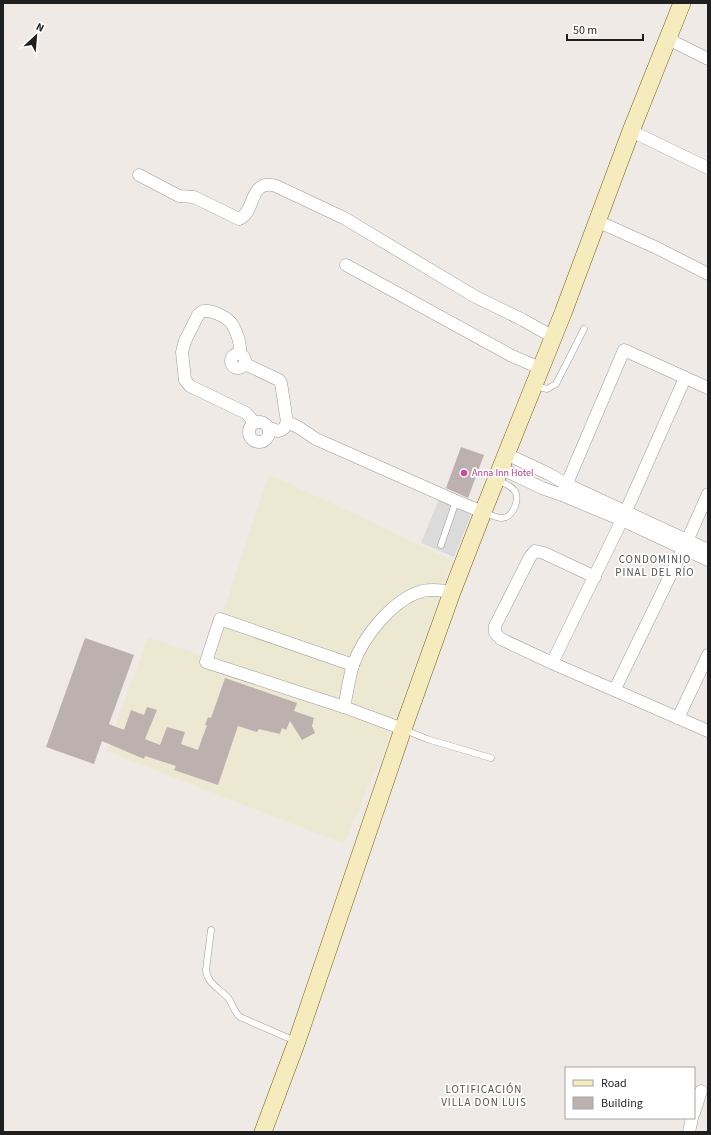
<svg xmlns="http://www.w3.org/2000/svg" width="711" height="1135" viewBox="0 0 711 1135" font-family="'Source Sans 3',sans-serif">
  <rect width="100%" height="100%" fill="#efeae6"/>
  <!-- farmland -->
  <path fill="#ede8d2" d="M269 474 452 560 389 738 344 844 106 751 148 637 208 658Z"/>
  <!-- parking -->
  <path fill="#dbdbdb" d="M439 499 472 512 454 557 421 543Z"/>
  <!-- building -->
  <g fill="#bcb1af">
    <path d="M461 447 484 455 468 498 446 488Z"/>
    <path d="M85 638 134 655 109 724 124 730 131 710 144 715 147 707 157 710 145 739 160 745 167 727 185 732 181 744 198 750 207 725H205L208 717 211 718 225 678 297 703 294 711 314 718 312 726 315 733 302 740 290 721 286 730 282 728 280 734 259 729 257 732 238 726 218 785 174 770 176 766 145 756 144 759 102 741 94 764 46 747Z"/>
  </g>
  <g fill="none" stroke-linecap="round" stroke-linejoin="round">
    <defs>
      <g id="lane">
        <path d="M535 386 547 389 556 384 584 329"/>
        <path d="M483 512C489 514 496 518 502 518 513 518 521 498 514 490 510 485 503 483 497 480"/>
        <path d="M441 545 456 501"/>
        <path d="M405 730 427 739 491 758"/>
        <path d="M211 930 206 970C207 984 221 989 229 999 233 1005 234 1012 240 1017L295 1041"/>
      </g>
      <g id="street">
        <path d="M668 39 708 59"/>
        <path d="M631 131 708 168"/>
        <path d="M139 175 179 196 194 197 239 219C256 213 248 178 276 186L344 218 474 296 523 320 553 337"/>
        <path d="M597 221 657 248 708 274"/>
        <path d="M346 265 512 356 540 368"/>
        <circle cx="238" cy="361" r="7"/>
        <path d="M240 354C241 344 237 332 232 324 228 318 214 311 207 311 203 310 201 312 198 315L185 341 182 352 185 380 190 386 246 413 254 422"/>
        <path d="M245 364 279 380 281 383 287 422 284 428 281 430 278 431 269 428"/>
        <circle cx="259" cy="432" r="10"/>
        <path d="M287 422 298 427 316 439 456 501 483 512"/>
        <path d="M506 454 549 474 566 484 708 550"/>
        <path d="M500 468 542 488 562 495 622 520 708 560"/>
        <path d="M562 495 624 350 708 388"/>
        <path d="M595 577 544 553 535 551 530 557 495 626V633L501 639 552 663 708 731"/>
        <path d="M552 663 622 520 685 378"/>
        <path d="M353 665 220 619 206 662 344 707 403 729"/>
        <path d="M615 689 687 541 708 494"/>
        <path d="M344 707C347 693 349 678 353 665 363 637 392 600 422 591 432 589 442 590 452 592"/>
        <path d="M678 718 708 655"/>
        <path d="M694 1113 701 1091"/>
        <path d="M689 1132 692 1118"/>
      </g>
      <path id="secondary" d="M263 1132 297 1041 403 729 452 592 483 512 563 313 631 131 682 3"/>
    </defs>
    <!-- lane casing -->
    <use href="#lane" stroke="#9c9c9c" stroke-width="7"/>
    <!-- street casing -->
    <use href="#street" stroke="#9c9c9c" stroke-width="13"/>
    <!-- secondary casing -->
    <use href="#secondary" stroke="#70640c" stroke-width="18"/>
    <!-- lane -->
    <use href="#lane" stroke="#fff" stroke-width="6"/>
    <!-- street -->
    <use href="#street" stroke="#fff" stroke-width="12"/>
    <!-- secondary -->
    <use href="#secondary" stroke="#f6ebbd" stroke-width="17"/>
  </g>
  <!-- markers -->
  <circle fill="#d1479c" stroke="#fff" stroke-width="1.5" cx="464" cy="473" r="4"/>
  <g text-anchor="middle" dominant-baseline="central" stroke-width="3.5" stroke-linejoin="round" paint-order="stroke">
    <!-- hotel labels -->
    <g font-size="10" fill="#b23c85" stroke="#fff" text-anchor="start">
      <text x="472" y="473">Anna Inn Hotel</text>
    </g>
    <!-- neighbourhood labels -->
    <g font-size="11" letter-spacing="1" fill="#525252" stroke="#fff">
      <text x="655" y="559">CONDOMINIO<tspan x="655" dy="13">PINAL DEL RÍO</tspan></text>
      <text x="484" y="1089">LOTIFICACIÓN<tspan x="484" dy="13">VILLA DON LUIS</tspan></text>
    </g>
  </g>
  <!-- border -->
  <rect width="711" height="1135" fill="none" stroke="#1f1f1f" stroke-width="8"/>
  <!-- legend -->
  <rect x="565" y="1067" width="130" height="52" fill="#ffffff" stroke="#a5a5a5"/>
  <rect x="573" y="1080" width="20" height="6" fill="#f6ebbd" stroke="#a5a5a5"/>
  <text x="601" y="1087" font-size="12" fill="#1f1f1f">Road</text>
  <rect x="573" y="1097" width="20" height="12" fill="#bcb1af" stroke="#a5a5a5"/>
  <text x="601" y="1107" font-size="12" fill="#1f1f1f">Building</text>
  <!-- north arrow -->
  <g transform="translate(36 36) rotate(26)" stroke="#ffffff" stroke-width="3" paint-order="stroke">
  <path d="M0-3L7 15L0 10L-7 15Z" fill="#1f1f1f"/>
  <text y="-6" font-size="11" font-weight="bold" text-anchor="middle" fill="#1f1f1f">N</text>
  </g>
  <!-- scale -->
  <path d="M567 34v6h76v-6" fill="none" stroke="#1f1f1f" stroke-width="2"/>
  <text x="573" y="34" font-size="12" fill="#1f1f1f" stroke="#ffffff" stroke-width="3" paint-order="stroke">50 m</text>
</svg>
